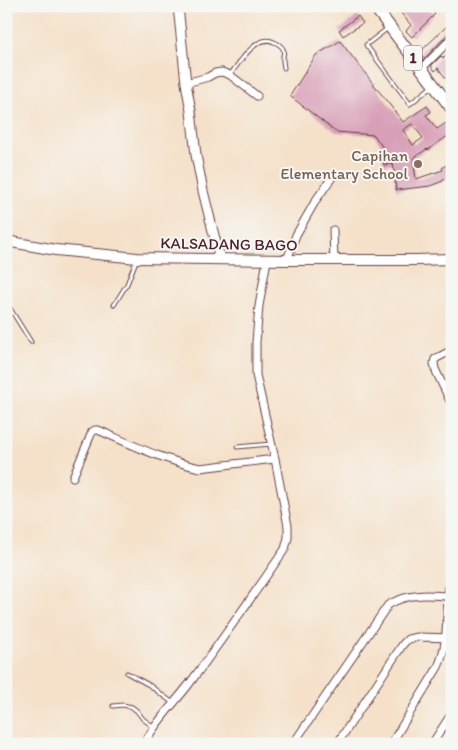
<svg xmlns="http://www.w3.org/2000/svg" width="458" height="750" viewBox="0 0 458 750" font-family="Itim,sans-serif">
  <rect width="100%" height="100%" fill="#f6f6f2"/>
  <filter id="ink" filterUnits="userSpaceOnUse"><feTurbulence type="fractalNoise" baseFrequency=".02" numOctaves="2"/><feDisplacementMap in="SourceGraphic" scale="10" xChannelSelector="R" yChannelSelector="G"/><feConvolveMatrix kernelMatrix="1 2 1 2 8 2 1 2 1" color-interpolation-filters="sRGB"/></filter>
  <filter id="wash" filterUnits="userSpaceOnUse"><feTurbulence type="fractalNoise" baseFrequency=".0096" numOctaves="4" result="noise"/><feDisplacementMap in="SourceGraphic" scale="20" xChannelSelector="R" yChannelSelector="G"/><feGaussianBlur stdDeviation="1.12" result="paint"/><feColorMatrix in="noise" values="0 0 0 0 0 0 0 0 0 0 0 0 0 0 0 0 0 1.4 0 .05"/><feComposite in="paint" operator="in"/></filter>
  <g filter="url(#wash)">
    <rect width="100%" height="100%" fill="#f5e1ca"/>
    <g id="blocks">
      <!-- building -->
      <g fill="#d89fb7" fill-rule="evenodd">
        <path d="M409 6H427L435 14 412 37 406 31 411 25 401 13Z"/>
        <path d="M358 16 363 23 343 36 339 30Z"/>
        <path d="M447 26 452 31V33L448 34 424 59 419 53Z"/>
        <path d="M340 41 403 122 427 106 431 112 426 115 437 129 446 123 452 131V133L428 150 427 149 413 158 416 179 443 170 442 168 452 161V174L443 180V181L430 186 396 190 393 163 384 165 382 156 388 155 383 148 374 135 336 132 290 96 316 55ZM412 124 423 138 413 145 403 130Z"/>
        <path d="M452 51V78L448 81 438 68 435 71 431 66 441 56 443 58Z"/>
      </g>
    </g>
  </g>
  <g filter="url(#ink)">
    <use href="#blocks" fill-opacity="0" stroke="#643c43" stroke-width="1"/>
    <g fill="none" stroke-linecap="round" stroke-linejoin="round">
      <defs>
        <g id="service">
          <path d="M388 28 366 45 410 104 431 87"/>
          <path d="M230 75C239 63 257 33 274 42 277 43 282 46 283 49 285 52 282 57 283 60 283 61 284 68 284 68"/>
          <path d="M6 302 31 342"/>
          <path d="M114 305 127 284 136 261"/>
          <path d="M237 447 271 444"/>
          <path d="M127 673 149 685 173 703"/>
          <path d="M113 706 123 705 132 707 137 711 143 719 154 727"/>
        </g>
        <g id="minor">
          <path d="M421 69 452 38"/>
          <path d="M186 83 208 77 215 73 222 72 230 75 257 96"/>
          <path d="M333 230 334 260"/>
          <path d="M287 260 296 235 316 200 333 176"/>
          <path d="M452 350 435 359 434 363 435 369 452 405"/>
          <path d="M73 477 92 432 95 430H98C131 444 165 461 200 468L275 459"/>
          <path d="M144 744C156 721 175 703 190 683 223 639 254 594 285 549L288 538V526L275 459 256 375V342L259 306 267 260"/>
          <path d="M293 744 388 605C407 593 430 594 452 597"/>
          <path d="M337 744 403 644 408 639 418 637 452 638"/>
          <path d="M391 744 438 667C448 645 446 621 448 597 449 584 450 571 452 558"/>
          <path d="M432 744 452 713"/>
        </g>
        <path id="tertiary" d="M178 6 186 83 191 111 196 155 203 191 220 259"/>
        <path id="secondary" d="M6 241 56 250 137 258 287 260H416L452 259"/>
        <path id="trunk" d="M374 6 452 109"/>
      </defs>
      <!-- service casing -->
      <use href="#service" stroke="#643c43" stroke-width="5"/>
      <!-- minor casing -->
      <use href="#minor" stroke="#643c43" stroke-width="9"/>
      <!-- tertiary casing -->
      <use href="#tertiary" stroke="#643c43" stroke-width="11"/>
      <!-- secondary casing -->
      <use href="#secondary" stroke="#643c43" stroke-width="12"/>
      <!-- trunk casing -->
      <use href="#trunk" stroke="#643c43" stroke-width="13"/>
      <!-- service -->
      <use href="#service" stroke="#fff" stroke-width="3"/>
      <!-- minor -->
      <use href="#minor" stroke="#fff" stroke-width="7"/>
      <!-- tertiary -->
      <use href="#tertiary" stroke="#fff" stroke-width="9"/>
      <!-- secondary -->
      <use href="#secondary" stroke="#fff" stroke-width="10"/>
      <!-- trunk -->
      <use href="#trunk" stroke="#fff" stroke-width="11"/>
    </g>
  </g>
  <!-- markers -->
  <circle fill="#8d6e63" stroke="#f6f6f2" stroke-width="2" cx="418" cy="164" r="5"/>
  <g text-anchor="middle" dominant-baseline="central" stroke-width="4" stroke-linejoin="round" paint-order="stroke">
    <!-- shield labels -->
    <rect fill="#f6f6f2" stroke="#7e6067" stroke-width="1" x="404" y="45.5" width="18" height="25" rx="4"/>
    <g font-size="15" font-weight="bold" fill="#4a1f2b">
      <text x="413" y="58">1</text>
    </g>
    <!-- education labels -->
    <g font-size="16" fill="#785e54" stroke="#f6f6f2" text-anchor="end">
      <text x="408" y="155">Capihan<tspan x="408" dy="18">Elementary School</tspan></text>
    </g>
    <!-- street labels -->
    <g font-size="16" fill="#4a1f2b" stroke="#f6f6f2">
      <text transform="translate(229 244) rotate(1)">KALSADANG BAGO</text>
    </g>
  </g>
  <!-- margin -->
  <rect width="458" height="750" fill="none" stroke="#f6f6f2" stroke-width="25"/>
</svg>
